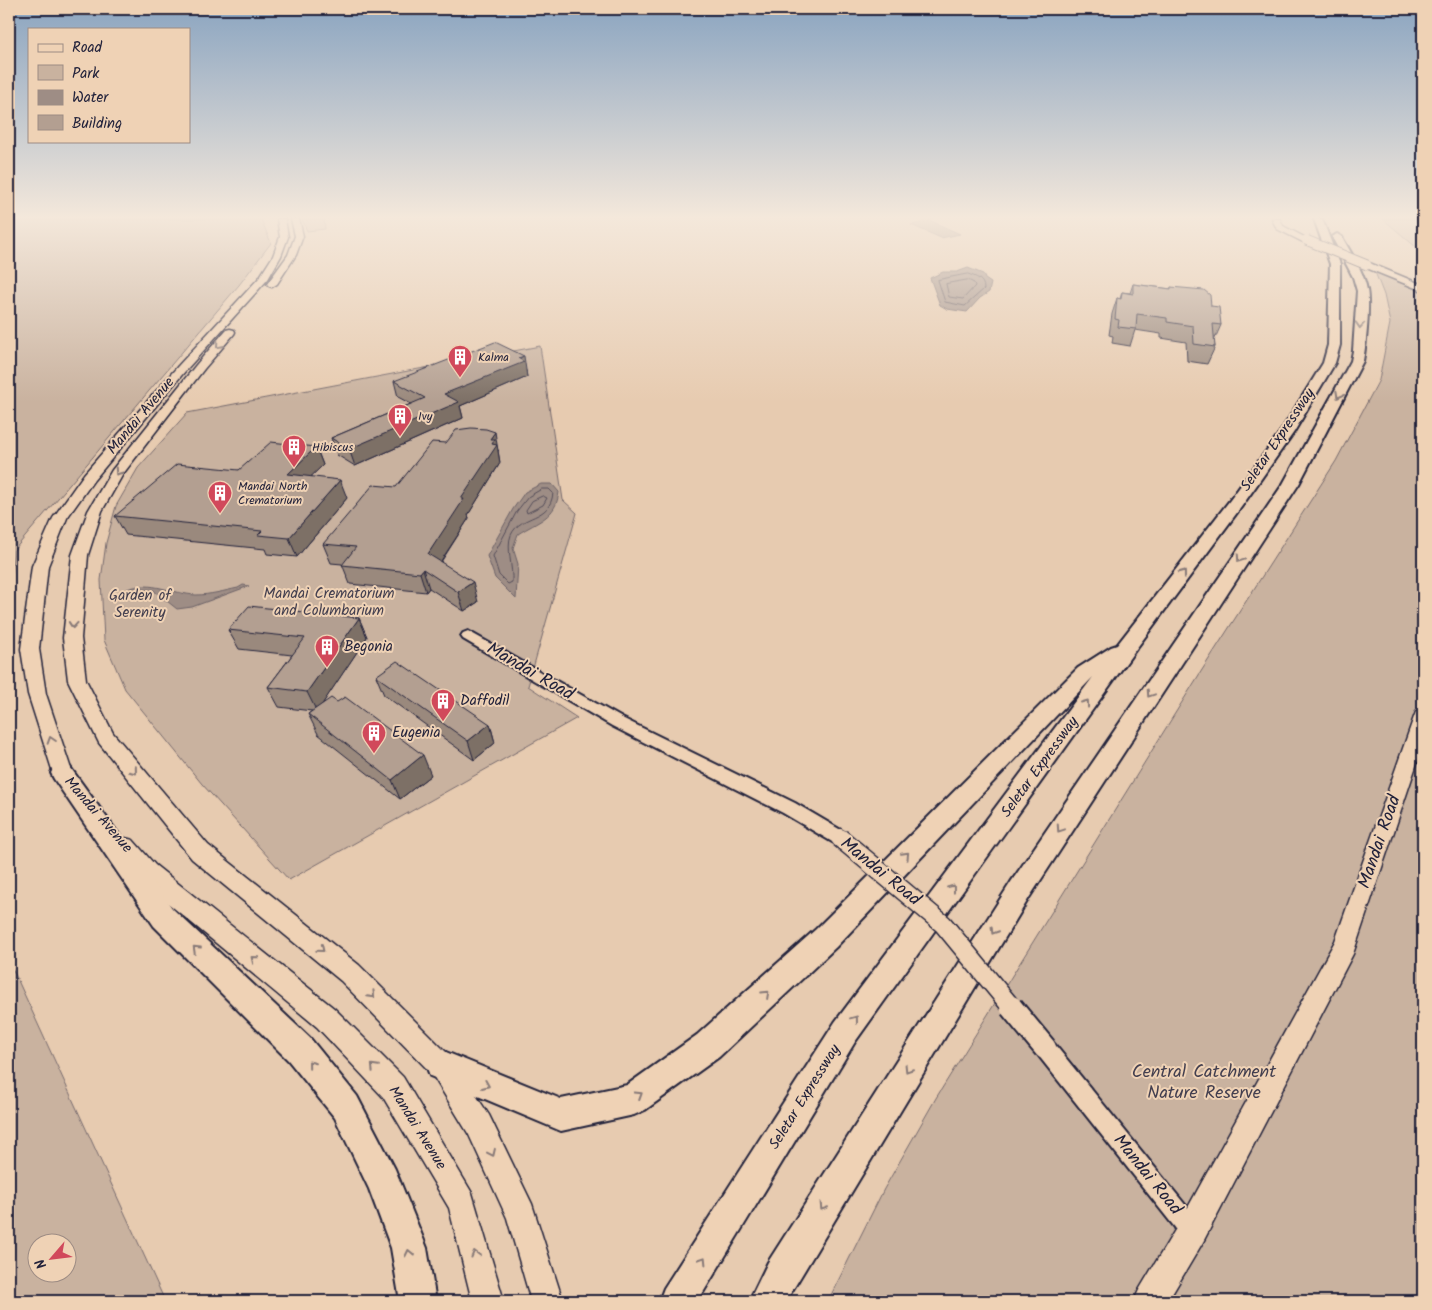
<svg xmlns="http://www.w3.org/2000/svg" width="1432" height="1310" viewBox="0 0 1432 1310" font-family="Kalam,sans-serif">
  <rect width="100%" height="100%" fill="#e7cbb0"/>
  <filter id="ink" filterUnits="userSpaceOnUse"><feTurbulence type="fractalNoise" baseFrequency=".02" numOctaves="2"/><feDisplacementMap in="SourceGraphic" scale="10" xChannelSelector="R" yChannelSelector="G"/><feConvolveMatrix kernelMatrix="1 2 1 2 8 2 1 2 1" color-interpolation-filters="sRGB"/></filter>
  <g filter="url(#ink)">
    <!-- green -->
    <g fill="#c9b29f" stroke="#766a6d" fill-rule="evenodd">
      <path d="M9 219H261L271 243 239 285 14 550 9 598Z"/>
      <path d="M302 219H324L325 229 307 231Z"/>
      <path d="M1383 219H1423V253Z"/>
      <path d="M1375 272 1423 292V1301H828L884 1189 936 1098 1202 670 1336 461 1379 380 1390 323 1384 295Z"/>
      <path d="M540 346 563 500 577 513 528 686 577 718 289 880 202 784 125 689 104 640 101 580 106 543 116 506 138 468 187 413Z"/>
      <path d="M9 961 165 1301H9ZM38 1242H68V1272H38Z"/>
    </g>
    <!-- water -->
    <g fill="#9e8d85" stroke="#6c6267">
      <path d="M931 221 960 234 941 238 911 225Z"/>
      <path d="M968 268 983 274 985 279 991 283 989 292 980 298 967 312 947 309 940 305 930 278 943 272H957Z"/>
      <path d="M541 484H552L559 492C556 518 538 521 518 534L513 548 518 564 516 599 495 578 487 556 513 509 525 492Z"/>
      <path d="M243 585 249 586 192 607 177 609 153 590 127 589C152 580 172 594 196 595 210 595 224 591 238 588Z"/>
    </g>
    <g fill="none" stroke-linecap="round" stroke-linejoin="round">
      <!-- shore -->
      <g stroke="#544d59" stroke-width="1">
        <path d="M968 274C976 277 984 279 984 289L965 306 945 302 938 280Z"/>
        <path d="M968 280 974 283 975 286 963 299 949 297 946 284Z"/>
        <path d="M542 489H549L553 493C550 522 521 513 511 535 506 547 513 568 512 582L508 584 499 575 493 556 517 511 528 497Z"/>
        <path d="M543 496 547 498 543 505 527 513 526 510 532 501Z"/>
      </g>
      <defs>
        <g id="minor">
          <path d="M468 631 622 718 795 803 846 833 848 838 846 843 840 845 834 843 783 813 612 726 463 639 461 636 463 633Z"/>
          <path d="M1045 1038 1052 1041 1200 1223 1204 1231 1200 1239 1192 1243 1184 1239 1038 1055 1035 1048 1038 1041Z"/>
        </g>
        <g id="major">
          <path d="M277 219H285L288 237 281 256 268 279 186 370 94 480 67 518 48 566 39 649 46 694 71 769 81 784 78 790 71 792 64 790 55 779 28 694 21 649 32 566 53 518 84 474 178 366 259 278 273 256 280 237Z"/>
          <path d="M291 219H299L303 236 296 255 277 284 272 287 269 286 267 284 288 255 295 236Z"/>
          <path d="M1272 219H1280L1283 226 1310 240 1303 242 1277 229Z"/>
          <path d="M1367 262 1423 285V291L1364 267 1363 265Z"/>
          <path d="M230 329 234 330 235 332 234 334 204 369 123 474 102 511 88 555 81 638 86 680 113 733 208 845 359 965 450 1056 489 1115 532 1204 563 1301H531L507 1218 469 1135 432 1074 341 981 192 859 99 743 68 680 63 638 72 555 88 511 112 470 196 365 226 330Z"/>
          <path d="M1423 710V745L1353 954 1203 1242 1168 1301H1134L1139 1290 1181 1220 1335 941 1414 717 1416 712Z"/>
          <path d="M125 838 133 840 155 865 335 1009 403 1077 472 1193 504 1301H472L449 1208 383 1097 317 1027 139 879 117 854 114 847 117 840Z"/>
        </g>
        <g id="highway">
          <path d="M1314 219H1322L1340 264V345L1335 363 1294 432 1242 506 1136 649 855 1042 698 1301H659L664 1288 835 1022 1093 677 836 947 719 1057 645 1110 634 1115 561 1131 430 1076 426 1065 430 1054 441 1050 561 1099 627 1085 697 1035 816 929 1078 668 1111 647 1117 645 1230 500 1281 431 1323 363 1328 345 1330 264Z"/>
          <path d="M1337 234 1342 237C1351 253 1364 272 1367 290 1370 305 1366 346 1363 361L1299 484 1029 898 786 1301H749L768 1262 1011 882 1283 484 1351 361 1353 351 1357 291 1353 277 1332 237Z"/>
          <path d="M62 764 70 767 172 908 310 1038 357 1096 395 1169 427 1248 436 1301H400L391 1248 369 1189 335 1118 288 1060 154 926 54 779 51 773 54 767Z"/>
        </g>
      </defs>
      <!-- minor casing -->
      <use href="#minor" stroke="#22223b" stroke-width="4"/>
      <!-- major casing -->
      <use href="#major" stroke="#22223b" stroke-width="3"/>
      <!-- highway casing -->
      <use href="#highway" stroke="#22223b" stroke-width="4"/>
      <!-- minor -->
      <use href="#minor" fill="#efd2b5" fill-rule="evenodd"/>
      <!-- major -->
      <use href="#major" fill="#efd2b5" fill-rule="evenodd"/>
      <!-- highway -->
      <use href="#highway" fill="#efd2b5" fill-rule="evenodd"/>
      <defs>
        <path id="minor-bridge-far1" d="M840 838 943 924 1013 1009"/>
        <path id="minor-bridge" d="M1011 1007 1045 1048"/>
        <path id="major-bridge" d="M1306 240 1367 265"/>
      </defs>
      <!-- minor-bridge-far1 casing -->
      <use href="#minor-bridge-far1" stroke="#22223b" stroke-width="21" stroke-linecap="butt"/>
      <!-- minor-bridge casing -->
      <use href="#minor-bridge" stroke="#22223b" stroke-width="26" stroke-linecap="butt"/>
      <!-- major-bridge casing -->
      <use href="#major-bridge" stroke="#22223b" stroke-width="11" stroke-linecap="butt"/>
      <!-- minor-bridge-far1 -->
      <use href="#minor-bridge-far1" stroke="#efd2b5" stroke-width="18"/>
      <!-- minor-bridge -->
      <use href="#minor-bridge" stroke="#efd2b5" stroke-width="22"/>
      <!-- major-bridge -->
      <use href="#major-bridge" stroke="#efd2b5" stroke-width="9"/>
    </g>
    <!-- wall -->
    <g fill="#9a897d" stroke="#22223b">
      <path d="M1133 284 1171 289V287L1211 306 1221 325 1214 341 1215 347 1207 364 1187 361 1186 342 1161 338V334L1135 330 1130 346 1112 343 1113 336 1109 335 1112 314 1117 298 1120 299 1122 292 1130 293Z"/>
      <path d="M527 371 526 372 527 377 460 406 463 418 355 466 337 455 331 438 411 404 398 397 394 381Z"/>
      <path d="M316 447 323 465 311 476 347 498 297 557 267 554 265 549 126 535 115 516 239 470Z"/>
      <path d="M499 450 498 451 500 463 468 515 469 518 441 562 478 602 464 611 429 588 426 592 350 584 342 564 331 563 323 544 396 487Z"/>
      <path d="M359 618 367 637 322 704 431 775 400 799 318 734 308 714 312 711 279 707 268 687 292 655 239 649 228 630Z"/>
      <path d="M376 676 490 724 495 743 474 760 384 695Z"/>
    </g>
    <!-- shaded-wall -->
    <g fill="#7d6f66" stroke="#22223b">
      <path d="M524 356 527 377 460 406 463 418 355 466 349 449 444 394Z"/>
      <path d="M495 432 500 463 468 515 469 518 433 573 428 554 461 499 490 439Z"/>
      <path d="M316 447 323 465 295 492 288 474Z"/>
      <path d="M340 480 347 498 297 557 289 538Z"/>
      <path d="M423 569 429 588 426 592 420 573Z"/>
      <path d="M473 582 478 602 464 611 458 592Z"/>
      <path d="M359 618 367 637 317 712 307 692Z"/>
      <path d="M490 724 495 743 474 760 468 741Z"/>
      <path d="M423 755 431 775 400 799 392 780Z"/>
    </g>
    <!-- building -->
    <g fill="#b39f91" stroke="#22223b">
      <path d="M1133 284 1171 289V287L1204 290 1210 295 1211 306 1219 307 1221 325 1213 324 1215 347 1194 344 1193 326 1167 322V318L1137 314 1136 329 1118 327 1119 320 1115 319 1117 298 1121 299 1122 292 1133 294Z"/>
      <path d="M495 342 524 356 518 358 524 362 444 394 459 402 349 449 331 438 425 398 394 381Z"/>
      <path d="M471 428 486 429 495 432 490 439H495L492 444 497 445 461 499H464L428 554 473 582 458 592 423 569 420 573 342 565 356 547 323 544 373 485 396 487 432 442 446 443 456 430Z"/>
      <path d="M271 442 316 447 288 474 340 480 289 538 258 535 262 531 115 516 177 464 239 470Z"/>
      <path d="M249 606 359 618 307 692 268 687 305 638 228 630Z"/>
      <path d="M397 661 490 724 468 741 376 676Z"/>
      <path d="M345 697 423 755 392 780 308 714 331 698 337 702Z"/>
    </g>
    <!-- one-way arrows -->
    <defs><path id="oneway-chevron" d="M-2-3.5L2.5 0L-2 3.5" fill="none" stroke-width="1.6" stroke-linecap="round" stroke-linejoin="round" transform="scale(1.25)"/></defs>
    <g stroke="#887a78">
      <use href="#oneway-chevron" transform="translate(1360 325) rotate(93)"/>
      <use href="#oneway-chevron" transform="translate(219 345) rotate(131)"/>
      <use href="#oneway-chevron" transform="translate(1339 395) rotate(118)"/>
      <use href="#oneway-chevron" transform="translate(118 472) rotate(125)"/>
      <use href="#oneway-chevron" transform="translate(1240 559) rotate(124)"/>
      <use href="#oneway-chevron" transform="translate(1183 573) rotate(-53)"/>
      <use href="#oneway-chevron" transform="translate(73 625) rotate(95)"/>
      <use href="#oneway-chevron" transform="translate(1150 694) rotate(124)"/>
      <use href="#oneway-chevron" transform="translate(1086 703) rotate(-54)"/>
      <use href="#oneway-chevron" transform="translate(51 740) rotate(-108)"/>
      <use href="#oneway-chevron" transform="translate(134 771) rotate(51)"/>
      <use href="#oneway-chevron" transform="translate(1060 829) rotate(124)"/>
      <use href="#oneway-chevron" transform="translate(906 855) rotate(-46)"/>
      <use href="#oneway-chevron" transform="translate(952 888) rotate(-53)"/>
      <use href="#oneway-chevron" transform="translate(994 931) rotate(122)"/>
      <use href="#oneway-chevron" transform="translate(196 949) rotate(-136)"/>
      <use href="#oneway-chevron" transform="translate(321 949) rotate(39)"/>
      <use href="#oneway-chevron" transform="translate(254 959) rotate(-141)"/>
      <use href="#oneway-chevron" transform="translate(766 994) rotate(-43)"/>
      <use href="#oneway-chevron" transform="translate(372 995) rotate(46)"/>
      <use href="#oneway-chevron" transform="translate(855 1019) rotate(-53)"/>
      <use href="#oneway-chevron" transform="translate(311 1064) rotate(-129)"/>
      <use href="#oneway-chevron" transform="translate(374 1067) rotate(-134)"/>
      <use href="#oneway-chevron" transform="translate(908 1069) rotate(122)"/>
      <use href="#oneway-chevron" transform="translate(486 1085) rotate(23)"/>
      <use href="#oneway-chevron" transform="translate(639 1095) rotate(-32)"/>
      <use href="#oneway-chevron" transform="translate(492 1153) rotate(65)"/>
      <use href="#oneway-chevron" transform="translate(823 1207) rotate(122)"/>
      <use href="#oneway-chevron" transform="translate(409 1253) rotate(-102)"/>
      <use href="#oneway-chevron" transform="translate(475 1254) rotate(-105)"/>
      <use href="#oneway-chevron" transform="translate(703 1260) rotate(-58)"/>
    </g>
  </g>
  <!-- sky -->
  <linearGradient id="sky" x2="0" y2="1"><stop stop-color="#8aa4c0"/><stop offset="0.54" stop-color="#f4e8db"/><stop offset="1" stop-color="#f4e8db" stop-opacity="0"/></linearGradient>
  <rect width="1432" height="402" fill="url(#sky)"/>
  <!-- icons -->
  <defs>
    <symbol id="building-pin" viewBox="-11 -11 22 30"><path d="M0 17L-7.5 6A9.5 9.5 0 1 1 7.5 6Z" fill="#d1495b" stroke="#efd2b5"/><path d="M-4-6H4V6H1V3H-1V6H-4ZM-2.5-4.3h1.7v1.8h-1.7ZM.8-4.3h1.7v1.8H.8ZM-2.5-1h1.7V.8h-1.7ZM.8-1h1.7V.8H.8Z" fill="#fff"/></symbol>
  </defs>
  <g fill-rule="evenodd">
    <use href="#building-pin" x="446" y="343" width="28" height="38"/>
    <use href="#building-pin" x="386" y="402" width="28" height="38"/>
    <use href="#building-pin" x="280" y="433" width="28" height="38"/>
    <use href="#building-pin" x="206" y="479" width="28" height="38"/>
    <use href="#building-pin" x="313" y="633" width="28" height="38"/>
    <use href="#building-pin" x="429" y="687" width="28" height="38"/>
    <use href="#building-pin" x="360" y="719" width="28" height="38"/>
  </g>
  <g text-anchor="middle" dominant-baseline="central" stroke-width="4" stroke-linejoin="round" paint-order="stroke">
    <!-- far-poi labels -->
    <g font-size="12" fill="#22223b" stroke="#efd2b5" text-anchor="start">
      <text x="478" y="357">Kalma</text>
      <text x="418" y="416">Ivy</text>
      <text x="312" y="447">Hibiscus</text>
      <text x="238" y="486">Mandai North<tspan x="238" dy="14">Crematorium</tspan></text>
    </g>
    <!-- street labels -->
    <g font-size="15" fill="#22223b" stroke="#efd2b5">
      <text transform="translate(141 416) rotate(-50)">Mandai Avenue</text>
      <text transform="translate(1278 440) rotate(-56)">Seletar Expressway</text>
      <text transform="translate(1040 767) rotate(-54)">Seletar Expressway</text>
      <text transform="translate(98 815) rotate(49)">Mandai Avenue</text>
      <text transform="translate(805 1097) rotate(-58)">Seletar Expressway</text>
      <text transform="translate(417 1128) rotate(58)">Mandai Avenue</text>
    </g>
    <!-- park labels -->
    <g font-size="15" fill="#433f4f" stroke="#efd2b5">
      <text x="329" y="594">Mandai Crematorium<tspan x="329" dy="17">and Columbarium</tspan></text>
      <text x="140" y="596">Garden of<tspan x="140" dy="17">Serenity</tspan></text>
    </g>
    <!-- poi labels -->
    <g font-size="15" fill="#22223b" stroke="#efd2b5" text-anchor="start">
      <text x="344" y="647">Begonia</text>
      <text x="460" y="701">Daffodil</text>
      <text x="392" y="733">Eugenia</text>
    </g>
    <!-- near-street labels -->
    <g font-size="18" fill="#22223b" stroke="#efd2b5">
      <text transform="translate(530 672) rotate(30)">Mandai Road</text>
      <text transform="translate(1380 842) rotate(-71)">Mandai Road</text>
      <text transform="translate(880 872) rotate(39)">Mandai Road</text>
      <text transform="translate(1147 1175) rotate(51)">Mandai Road</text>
    </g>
    <!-- near-park labels -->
    <g font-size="18" fill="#433f4f" stroke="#efd2b5">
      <text x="1204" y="1072">Central Catchment<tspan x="1204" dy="21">Nature Reserve</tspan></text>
    </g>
  </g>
  <!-- margin -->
  <rect width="1432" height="1310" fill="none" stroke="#efd2b5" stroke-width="30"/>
  <rect x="15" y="15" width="1402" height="1280" fill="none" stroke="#22223b" stroke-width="2" filter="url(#ink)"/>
  <!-- legend -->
  <rect x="28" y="28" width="162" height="115" fill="#efd2b5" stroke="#9d8c84"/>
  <rect x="38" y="44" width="25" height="8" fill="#efd2b5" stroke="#9d8c84"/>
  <text x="72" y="52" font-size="15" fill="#22223b">Road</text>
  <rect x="38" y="65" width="25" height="15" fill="#c9b29f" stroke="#9d8c84"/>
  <text x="72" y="78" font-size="15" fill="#22223b">Park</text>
  <rect x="38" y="90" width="25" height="15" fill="#9e8d85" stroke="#9d8c84"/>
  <text x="72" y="102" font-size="15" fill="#22223b">Water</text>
  <rect x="38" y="115" width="25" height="15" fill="#b39f91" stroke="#9d8c84"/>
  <text x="72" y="128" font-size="15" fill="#22223b">Building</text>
  <!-- north arrow -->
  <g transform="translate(52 1258) rotate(242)"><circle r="24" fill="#efd2b5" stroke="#9d8c84"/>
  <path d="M0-4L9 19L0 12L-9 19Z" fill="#d1495b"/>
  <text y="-8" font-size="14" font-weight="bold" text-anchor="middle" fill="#22223b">N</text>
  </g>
</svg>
